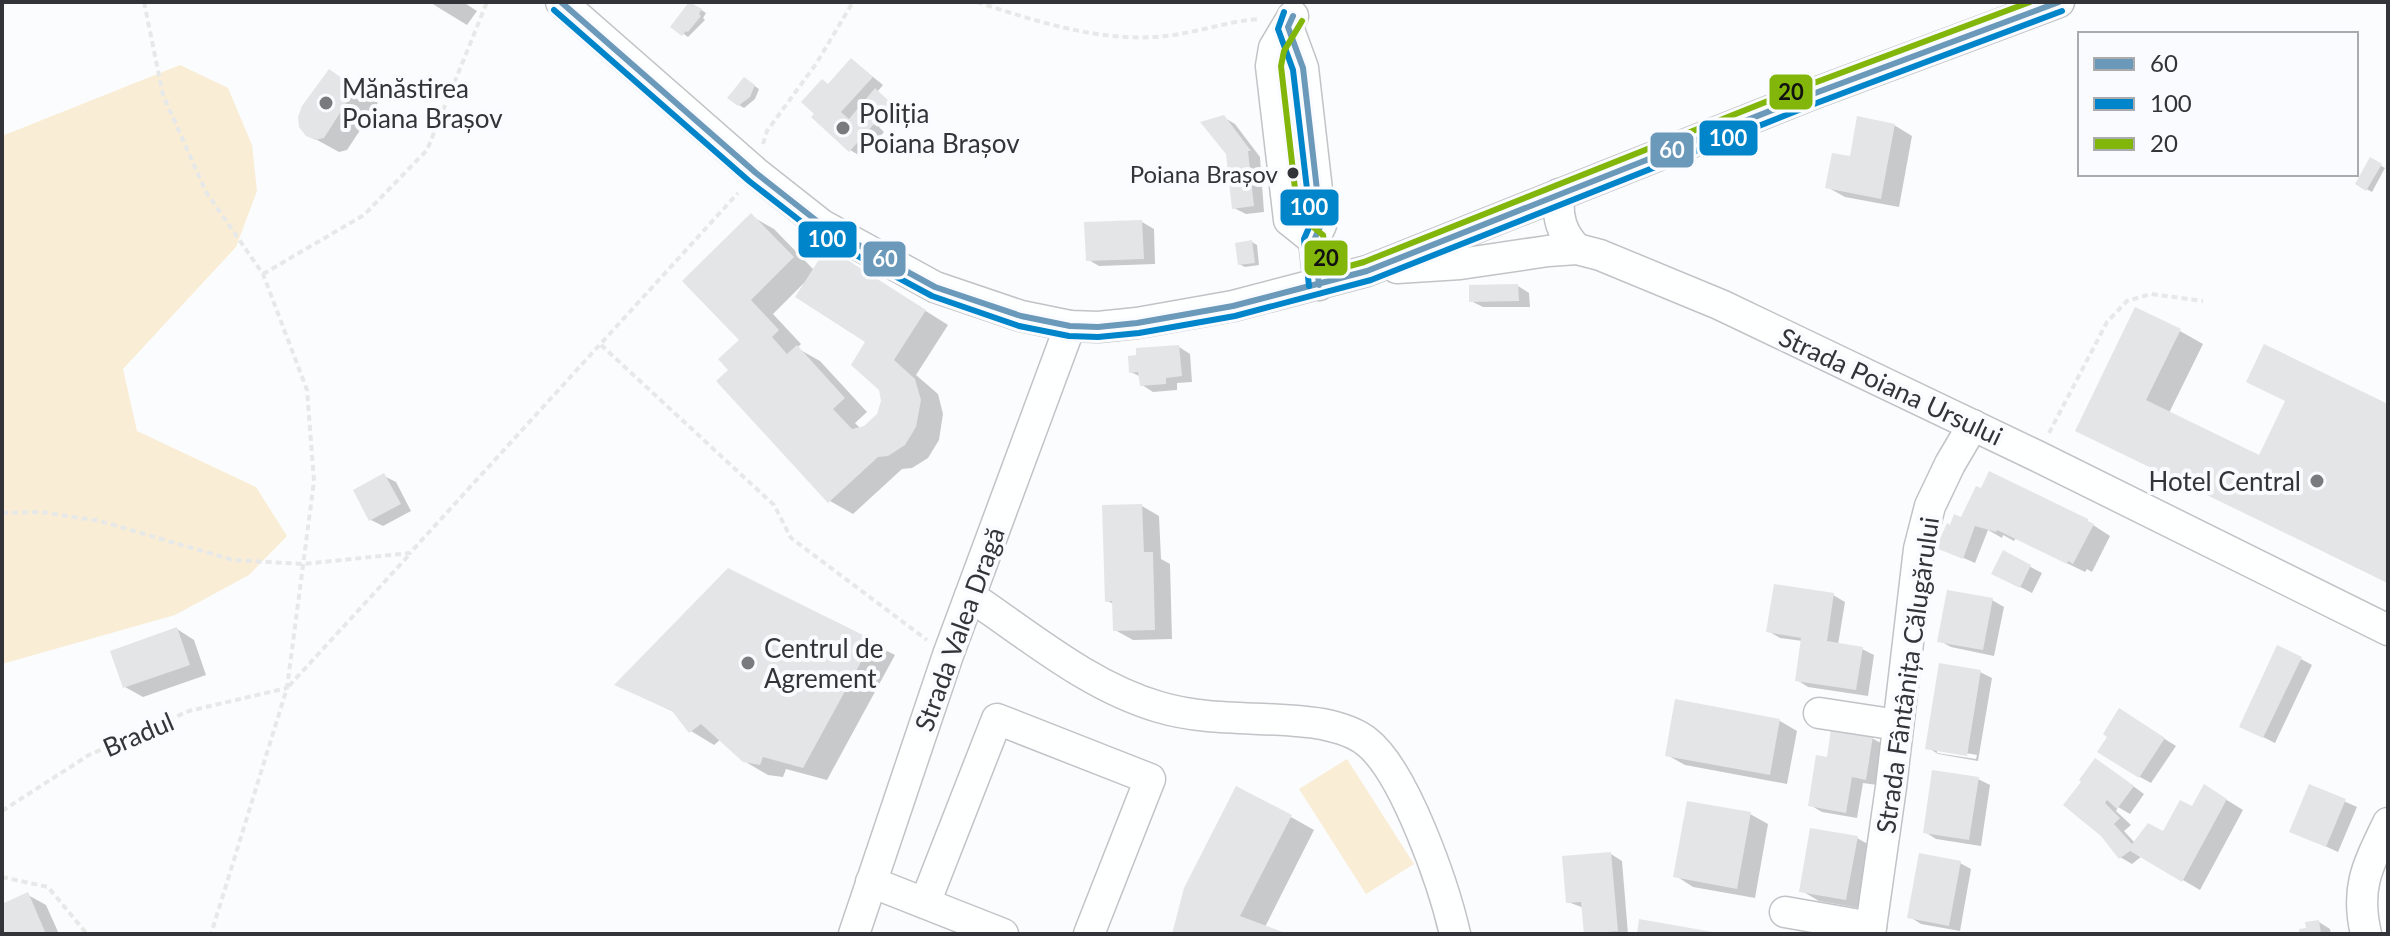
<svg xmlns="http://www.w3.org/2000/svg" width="2390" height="936" viewBox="0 0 2390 936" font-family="Lato,sans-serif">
  <rect width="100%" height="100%" fill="#fbfcfd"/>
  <!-- green -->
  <g fill="#faedd6">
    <path d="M180 65 228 88 252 145 257 191 236 247 123 369 137 431 256 487 287 536 249 575 175 615 2 664V136Z"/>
    <path d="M1347 759 1414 864 1366 894 1299 789Z"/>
  </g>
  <!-- shadow -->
  <g fill="#0003" fill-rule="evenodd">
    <path d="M463 2 477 11 467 25 431 3Z"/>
    <path d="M691 3 706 13 703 18 705 20 688 37 673 26Z"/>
    <path d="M852 60 883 85 877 92 890 102 872 123H877L893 105 896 107 879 127 884 132 862 157 850 150 830 85Z"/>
    <path d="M330 72 378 103 347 150 339 152 308 135Z"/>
    <path d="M749 82 759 89 755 99 744 108 739 105Z"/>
    <path d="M1223 117 1235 124 1260 157 1264 212 1246 214 1234 208Z"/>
    <path d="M1894 125 1912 136 1899 207 1845 197 1827 187 1852 159Z"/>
    <path d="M2371 160 2385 168 2372 192 2357 184Z"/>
    <path d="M751 216 774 229 814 270 850 263 948 325 916 375 938 394 943 414 939 440 928 458 912 468 902 469 853 514 830 501 731 370 742 340ZM804 283 867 341 883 401 878 415 861 429 855 423 867 412 820 361 797 348 801 344 773 314Z"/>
    <path d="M1142 222 1154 229 1155 264 1099 266 1087 259Z"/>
    <path d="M1252 242 1257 245 1259 265 1245 267 1239 264Z"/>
    <path d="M1518 286 1529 293 1530 307H1483L1471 301Z"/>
    <path d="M2180 331 2203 344 2169 413 2260 457 2388 406V583L2078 430Z"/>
    <path d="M1179 347 1190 354 1192 382 1177 383V390L1153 392 1142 385 1141 377 1131 372Z"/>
    <path d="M384 476 396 482 411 511 383 526 371 520Z"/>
    <path d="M1142 506 1159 516 1161 559 1170 564 1172 639 1133 640 1115 630 1114 604 1107 601Z"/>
    <path d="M2087 521 2110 536 2092 572 2087 569 2085 572 2016 538 2014 541 2003 535 2002 538 1988 530 1975 563 1939 547 1975 524Z"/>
    <path d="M2004 553 2042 573 2032 593 2005 579Z"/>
    <path d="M728 571 895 655 827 780 786 769 783 777 768 775 744 761 721 739 714 745 691 731 678 714 617 685Z"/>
    <path d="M1833 595 1845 602 1838 645 1862 649 1874 655 1868 696 1808 687 1797 680 1803 641 1780 638 1768 631Z"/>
    <path d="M1992 600 2004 607 1994 656 1951 647 1940 641Z"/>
    <path d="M177 629 194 640 206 675 143 697 125 687Z"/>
    <path d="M2301 659 2312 665 2275 743 2253 732Z"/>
    <path d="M1980 672 1992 678 1978 761 1938 754 1927 747ZM1937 748 1977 755 1976 759 1937 753Z"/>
    <path d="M2131 718 2176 746 2151 783 2140 777Z"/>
    <path d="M1780 721 1797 731 1787 784 1685 765 1667 755Z"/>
    <path d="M1872 738 1884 745 1877 785 1863 783 1857 818 1822 812 1810 805 1828 759Z"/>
    <path d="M2107 767 2144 794 2130 814 2118 807 2116 811 2131 825 2124 831 2135 843 2164 834 2193 808 2222 797 2243 810 2200 890 2142 856 2132 864 2120 857 2103 834Z"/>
    <path d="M1978 779 1990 785 1981 846 1936 839 1925 832Z"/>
    <path d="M2310 786 2357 807 2338 852 2292 831Z"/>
    <path d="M1750 814 1768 824 1755 898 1693 887 1676 876Z"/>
    <path d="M1291 817 1314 830 1265 927 1283 934H1174Z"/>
    <path d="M1857 838 1875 848 1864 909 1819 901 1802 891Z"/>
    <path d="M1611 854 1622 861 1628 934H1588L1585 933 1584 908 1568 902Z"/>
    <path d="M1960 863 1971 869 1960 931 1921 924 1910 917Z"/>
    <path d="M28 895 46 905 59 934H2V906Z"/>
    <path d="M2319 922 2330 929 2331 934H2301Z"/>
  </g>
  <!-- building -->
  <g fill="#e4e5e7">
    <path d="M689 2 702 9 699 14 701 16 688 32 686 31 682 36 670 27Z"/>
    <path d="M851 58 873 77 841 112 849 119 875 88 892 104 849 152 811 117 814 114 801 102 822 79 828 84Z"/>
    <path d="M329 69 356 88 324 138 315 140 306 136 299 127 298 117 302 106Z"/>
    <path d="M744 77 755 85 750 97 738 106 727 98Z"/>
    <path d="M1224 115 1251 151H1248L1254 206 1232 209 1226 154 1200 122Z"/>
    <path d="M1857 116 1895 124 1881 199 1825 188 1832 153 1850 156Z"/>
    <path d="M2370 157 2382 164 2366 191 2355 184Z"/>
    <path d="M751 213 794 257 751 300 779 330 772 337 787 354 797 345 845 398 833 409 852 429 864 426 877 414 881 401 879 390 851 365 865 342 795 297 827 247 926 310 894 360 915 379 921 400 916 427 905 445 888 456 878 457 828 503 716 381 728 370 718 359 739 340 682 281Z"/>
    <path d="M1142 220 1144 259 1086 261 1084 222Z"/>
    <path d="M1252 240 1255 263 1238 265 1235 243Z"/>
    <path d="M1518 284 1519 301 1469 302V285Z"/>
    <path d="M2135 307 2181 329 2146 400 2259 455 2285 401 2246 382 2264 344 2388 404V583L2075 431Z"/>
    <path d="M1179 345 1182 376 1166 378V384L1140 386 1138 372 1129 373 1128 356 1136 355V348Z"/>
    <path d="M1989 471 2088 519V521L2094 524 2073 564 2068 561 2067 564 1997 530 1996 532 1975 526 1963 559 1936 548 1947 523 1950 525 1954 514 1961 517 1976 486 1981 488Z"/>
    <path d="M384 473 401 504 369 521 353 490Z"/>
    <path d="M1142 504 1144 552H1153L1155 630 1113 631 1112 601 1105 602 1102 505Z"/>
    <path d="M2003 550 2031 565 2020 588 1991 574Z"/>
    <path d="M728 568 873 640 803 768 763 757 760 765 743 762 701 724 689 733 672 711 614 685Z"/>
    <path d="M1774 584 1834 593 1827 641 1863 647 1856 690 1795 681 1801 638 1766 632Z"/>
    <path d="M1947 590 1993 598 1983 650 1937 642Z"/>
    <path d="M177 627 190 665 123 688 110 651Z"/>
    <path d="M2277 645 2302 657 2263 738 2239 727Z"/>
    <path d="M1939 663 1981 670 1967 756 1925 749Z"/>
    <path d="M1675 699 1780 719 1770 775 1665 756Z"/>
    <path d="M2119 708 2165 738 2139 778 2097 752 2107 737 2103 734Z"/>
    <path d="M1831 729 1873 736 1866 780 1852 777 1846 813 1808 806 1816 755 1827 757Z"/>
    <path d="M2095 758 2134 786 2117 809 2107 800 2105 803 2120 818 2114 824 2132 844 2148 823 2163 831 2180 800 2192 806 2204 784 2227 799 2182 882 2130 851 2119 859 2101 836 2063 805 2081 782 2079 780Z"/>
    <path d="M1932 770 1979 777 1969 840 1923 833Z"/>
    <path d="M2309 784 2346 799 2326 847 2289 832Z"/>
    <path d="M1236 786 1292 815 1240 916 1288 934H1172L1184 888Z"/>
    <path d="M1687 801 1751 812 1737 889 1673 877Z"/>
    <path d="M1810 828 1858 836 1846 900 1799 892Z"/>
    <path d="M1611 852 1618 931 1584 934 1581 902 1566 903 1562 856Z"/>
    <path d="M1919 853 1961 861 1949 926 1907 918Z"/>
    <path d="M28 892 46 934H2V904Z"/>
    <path d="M1639 919 1713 932V934H1637Z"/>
    <path d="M2319 920 2321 934H2299V929L2306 928 2305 922Z"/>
  </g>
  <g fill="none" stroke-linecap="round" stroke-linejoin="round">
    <defs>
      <g id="minor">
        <path d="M561 2 756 173 822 225 935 287 1021 316 1070 326 1098 327 1137 323 1233 306 1367 271 1810 95 2059 2"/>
        <path d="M1293 16 1274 48 1271 66 1289 220 1314 240"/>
        <path d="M1288 27 1303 68 1321 225 1314 240 1319 285"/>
        <path d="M1559 194C1557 217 1561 233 1577 249"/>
        <path d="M1397 268 1460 264 1548 251 1577 249 1600 255 1721 305 2037 456 2388 630"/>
        <path d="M970 596C1030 636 1088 686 1159 707 1213 723 1267 715 1322 724 1337 727 1355 732 1367 742 1405 772 1444 886 1455 934"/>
        <path d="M1819 713 1898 725"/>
        <path d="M871 882 1003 934"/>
        <path d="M925 903 997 719 1150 779 1089 934"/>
        <path d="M1785 912 1871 927"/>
        <path d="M854 934 948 655 1070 326"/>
        <path d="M1870 934 1891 787 1919 549 1930 506 1950 464 1973 425"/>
        <path d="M2366 934C2355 887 2368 865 2388 823"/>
      </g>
    </defs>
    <!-- minor casing -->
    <use href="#minor" stroke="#c2c3c6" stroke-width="33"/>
    <!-- path -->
    <g stroke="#e7e8e8" stroke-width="4" stroke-dasharray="6 4" stroke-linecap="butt">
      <path d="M144 2 163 95 206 192 263 274 307 390 314 481 287 688 211 934"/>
      <path d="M977 2C1038 22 1108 45 1173 35 1202 31 1229 21 1259 19"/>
      <path d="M763 144 767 131 816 64 853 2"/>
      <path d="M263 274 364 215 427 150 487 2"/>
      <path d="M601 345 774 505 791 538 927 640"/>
      <path d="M2049 433 2107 322 2127 301 2151 294 2203 301"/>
      <path d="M2 513 41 512 100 521 233 560 303 564 410 553 738 193"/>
      <path d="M289 686 410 554"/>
      <path d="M2 811 89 755 189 711 287 688"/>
      <path d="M2 877 48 887 87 934"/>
    </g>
    <!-- minor -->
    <use href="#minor" stroke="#feffff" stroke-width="30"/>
    <defs>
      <g id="bus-1">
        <path d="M561 2 756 173 822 225 935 287 1021 316 1070 326 1098 327 1137 323 1233 306 1367 271 1810 95 2059 2"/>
        <path d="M1293 16 1288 27 1303 68 1321 225 1314 240 1319 285"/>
      </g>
      <g id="bus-2">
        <path d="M554 10 749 181 817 234 932 296 1019 326 1069 336 1098 337 1139 333 1235 316 1371 280 1814 104 2062 11"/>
        <path d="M1284 12 1278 29 1293 70 1311 223 1304 239 1309 286"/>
      </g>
      <path id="bus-3" d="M1302 21 1284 51 1281 66 1298 215 1323 235 1328 272 1364 262 1806 86 2030 2"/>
    </defs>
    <!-- bus-1 casing -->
    <use href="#bus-1" stroke="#fafbfe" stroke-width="12"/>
    <!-- bus-2 casing -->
    <use href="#bus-2" stroke="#fafbfe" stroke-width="12"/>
    <!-- bus-3 casing -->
    <use href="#bus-3" stroke="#fafbfe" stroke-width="12"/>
    <!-- bus-1 -->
    <use href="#bus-1" stroke="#6b99ba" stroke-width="6"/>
    <!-- bus-2 -->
    <use href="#bus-2" stroke="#0085ca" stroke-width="6"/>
    <!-- bus-3 -->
    <use href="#bus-3" stroke="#82b60b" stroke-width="6"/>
  </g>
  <!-- markers -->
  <g fill="#787a7e" stroke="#fafbfe" stroke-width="3">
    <circle cx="326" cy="103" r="8"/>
    <circle cx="843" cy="128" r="8"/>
    <circle cx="2317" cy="481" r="8"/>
    <circle cx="748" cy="663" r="8"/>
  </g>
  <circle fill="#323439" stroke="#fafbfe" stroke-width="3" cx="1293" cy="173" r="7"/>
  <g text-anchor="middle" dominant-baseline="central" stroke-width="8" stroke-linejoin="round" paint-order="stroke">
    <!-- bus labels -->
    <g font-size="24" fill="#323439" stroke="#fafbfe" text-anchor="end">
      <text x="1278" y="173">Poiana Brașov</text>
    </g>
    <!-- poi labels -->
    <g font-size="26" fill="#323439" stroke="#fafbfe" text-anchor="start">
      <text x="342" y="88">Mănăstirea<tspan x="342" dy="30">Poiana Brașov</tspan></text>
      <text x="859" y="113">Poliția<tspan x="859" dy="30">Poiana Brașov</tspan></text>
      <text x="2301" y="481" text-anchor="end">Hotel Central</text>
      <text x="764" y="648">Centrul de<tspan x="764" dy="30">Agrement</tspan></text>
    </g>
    <!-- street labels -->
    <g font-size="26" fill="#323439" stroke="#fafbfe">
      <text transform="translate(1891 386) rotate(25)">Strada Poiana Ursului</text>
      <text transform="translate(959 629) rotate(-70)">Strada Valea Dragă</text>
      <text transform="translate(1907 675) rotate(-82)">Strada Fântânița Călugărului</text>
      <text transform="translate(138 734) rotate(-23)">Bradul</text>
    </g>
  </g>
  <g stroke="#fafbfe" stroke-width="3">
    <rect x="1768" y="73" width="46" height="38" rx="8" fill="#82b60b"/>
    <rect x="1698" y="119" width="61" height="38" rx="8" fill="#0085ca"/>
    <rect x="1649" y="131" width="46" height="38" rx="8" fill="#6b99ba"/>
    <rect x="1279" y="188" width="61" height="39" rx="8" fill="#0085ca"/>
    <rect x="797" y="220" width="61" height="39" rx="8" fill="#0085ca"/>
    <rect x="1303" y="239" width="46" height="38" rx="8" fill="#82b60b"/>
    <rect x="862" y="240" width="45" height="38" rx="8" fill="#6b99ba"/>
  </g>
  <g font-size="22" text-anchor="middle" font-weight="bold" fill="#fff">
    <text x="1728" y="146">100</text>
    <text x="1672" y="158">60</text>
    <text x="1309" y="215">100</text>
    <text x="827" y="247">100</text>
    <text x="885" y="267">60</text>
  </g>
  <g font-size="22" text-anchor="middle" font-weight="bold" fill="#111">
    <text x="1791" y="100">20</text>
    <text x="1326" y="266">20</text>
  </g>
  <!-- border -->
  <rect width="2390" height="936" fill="none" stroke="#323439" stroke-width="8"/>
  <!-- legend -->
  <rect x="2078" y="32" width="280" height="144" fill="#fafbfe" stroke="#aaabaf" stroke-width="2"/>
  <rect x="2094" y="58" width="40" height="12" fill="#6b99ba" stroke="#aaabaf" stroke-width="2"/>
  <text x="2150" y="72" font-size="24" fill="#323439">60</text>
  <rect x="2094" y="98" width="40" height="12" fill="#0085ca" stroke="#aaabaf" stroke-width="2"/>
  <text x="2150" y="112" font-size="24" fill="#323439">100</text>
  <rect x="2094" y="138" width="40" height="12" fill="#82b60b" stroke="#aaabaf" stroke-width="2"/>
  <text x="2150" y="152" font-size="24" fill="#323439">20</text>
</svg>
